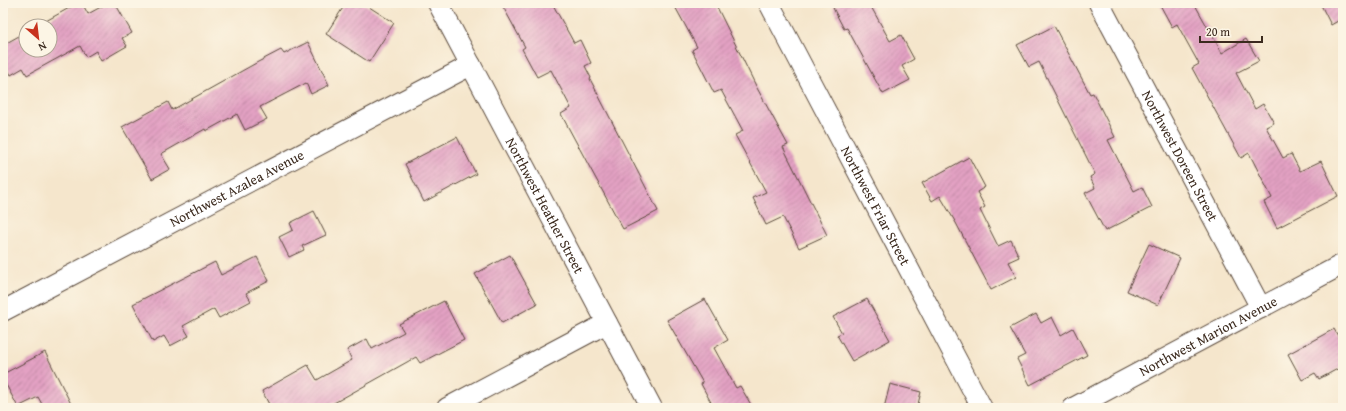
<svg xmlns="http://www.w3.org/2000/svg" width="1346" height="411" viewBox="0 0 1346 411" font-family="'Gentium Book Plus',serif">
  <defs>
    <pattern id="building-hatch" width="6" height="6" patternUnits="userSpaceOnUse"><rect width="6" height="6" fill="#e3a1c3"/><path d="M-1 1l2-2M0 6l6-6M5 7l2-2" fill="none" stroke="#b9839e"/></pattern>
  </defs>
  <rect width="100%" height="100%" fill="#fcf5e5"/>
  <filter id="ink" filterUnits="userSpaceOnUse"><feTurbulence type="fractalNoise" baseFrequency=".025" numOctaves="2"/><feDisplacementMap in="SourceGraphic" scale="8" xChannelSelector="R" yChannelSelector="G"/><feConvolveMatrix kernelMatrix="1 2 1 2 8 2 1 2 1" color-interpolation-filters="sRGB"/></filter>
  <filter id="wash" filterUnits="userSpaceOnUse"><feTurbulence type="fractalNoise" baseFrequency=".012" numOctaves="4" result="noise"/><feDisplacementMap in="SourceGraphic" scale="16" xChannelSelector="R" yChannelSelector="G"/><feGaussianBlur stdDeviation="0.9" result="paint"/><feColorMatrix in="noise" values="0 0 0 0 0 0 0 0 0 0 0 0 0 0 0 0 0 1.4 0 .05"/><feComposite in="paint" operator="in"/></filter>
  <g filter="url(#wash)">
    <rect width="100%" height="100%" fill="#f5e6cc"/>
    <g id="blocks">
      <!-- building -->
      <g fill="url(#building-hatch)">
        <path d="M78 3H82L88 14 108 3H115L132 33 122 38 127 46 101 61 96 51 86 57 80 46 27 75 23 68 11 75 3 61V45L26 32V50H50V26H37Z"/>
        <path d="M346 3H363L394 23 369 62 326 34Z"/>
        <path d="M501 3H552L574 43 580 40 591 63 585 66 591 78 590 79 658 211 623 229 561 114 571 108 551 70 537 77 522 49 525 47Z"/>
        <path d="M673 3H715L757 88 788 145 783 147 827 235 799 248 783 217 766 225 753 198 766 192 735 135 743 131 721 90 714 93 692 50 697 47Z"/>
        <path d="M842 3H869L890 41 901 35 914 59 902 66 910 80 883 94 847 28 844 29 833 8Z"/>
        <path d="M1159 3H1194L1222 53 1246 39 1259 61 1236 73 1255 109 1263 104 1274 123 1266 127 1283 158 1291 154 1300 171 1321 161 1338 196 1277 228 1264 202 1272 198 1249 153 1241 158 1192 68 1199 64 1177 24 1172 27Z"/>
        <path d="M1320 3H1343V18L1331 25Z"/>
        <path d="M1054 26 1090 94 1093 93 1115 137 1108 140 1134 191 1142 187 1152 207 1105 231 1085 193 1095 188 1090 177 1095 174 1039 62 1029 67 1017 45Z"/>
        <path d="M308 42 329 85 311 94 306 83 260 107 267 119 245 130 237 114 206 131 205 129 161 154 170 169 152 179 122 127 168 102 172 110 258 62 281 50 284 54Z"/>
        <path d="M457 137 476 174 424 202 405 164Z"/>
        <path d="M969 157 985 187 977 192 985 207 980 210 998 246 1011 240 1019 257 1008 262 1016 277 991 290 956 223 940 196 932 201 922 183Z"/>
        <path d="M314 211 326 235 302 246 304 250 289 257 279 237 293 230 290 223Z"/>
        <path d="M1149 244 1180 258 1158 305 1127 291Z"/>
        <path d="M510 255 537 304 502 323 475 274Z"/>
        <path d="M257 257 269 281 246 293 251 301 219 318 214 309 183 326 189 336 170 346 164 336 153 342 133 304 215 262 221 275Z"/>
        <path d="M705 299 728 340 714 348 736 388 740 386 753 408H714L701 384 703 383 667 320Z"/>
        <path d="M867 299 890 340 852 361 837 335 842 333 833 317Z"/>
        <path d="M444 301 464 340 420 363 416 357 325 408H271L262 391 308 365 317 380 352 360 347 350 367 339 372 349 404 332 399 324Z"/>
        <path d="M1036 314 1041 323 1052 317 1061 335 1073 328 1087 355 1030 385 1017 359 1025 355 1010 328Z"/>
        <path d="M1334 329 1343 345V366L1319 379 1315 373 1302 380 1288 354Z"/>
        <path d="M45 352 73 408H44L38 397 18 407 3 379V374Z"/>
        <path d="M890 384 921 392 917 408H884Z"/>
      </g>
    </g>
  </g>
  <g filter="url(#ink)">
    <use href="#blocks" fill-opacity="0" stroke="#574638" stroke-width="1"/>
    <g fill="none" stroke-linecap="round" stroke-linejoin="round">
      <defs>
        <g id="minor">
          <path id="s1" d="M438 3 652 408"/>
          <path id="s2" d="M769 3 982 408"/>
          <path id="s3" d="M1099 3 1261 308"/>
          <path id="s4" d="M3 311 471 65"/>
          <path d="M447 408 607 323"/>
          <path id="s5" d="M1073 408 1343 264"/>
        </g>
      </defs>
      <!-- minor casing -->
      <use href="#minor" stroke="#574638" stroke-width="22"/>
      <!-- minor -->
      <use href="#minor" stroke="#fff" stroke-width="20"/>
    </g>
  </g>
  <g text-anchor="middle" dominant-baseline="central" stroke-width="3" stroke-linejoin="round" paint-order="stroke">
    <!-- street labels -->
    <g font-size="14" fill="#3b2a1e" stroke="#fcf5e5">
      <text stroke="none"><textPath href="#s3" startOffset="173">Northwest Doreen Street</textPath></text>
      <text stroke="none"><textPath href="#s4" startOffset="264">Northwest Azalea Avenue</textPath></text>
      <text stroke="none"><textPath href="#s1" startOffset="229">Northwest Heather Street</textPath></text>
      <text stroke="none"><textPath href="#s2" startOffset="229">Northwest Friar Street</textPath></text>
      <text stroke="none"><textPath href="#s5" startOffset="153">Northwest Marion Avenue</textPath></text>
    </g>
  </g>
  <!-- margin -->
  <rect width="1346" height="411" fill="none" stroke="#fcf5e5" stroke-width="16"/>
  <!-- north arrow -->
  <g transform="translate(38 38) rotate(152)"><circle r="19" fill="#fcf5e5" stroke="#afa495"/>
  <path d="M0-3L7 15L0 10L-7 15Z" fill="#c8321e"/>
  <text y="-6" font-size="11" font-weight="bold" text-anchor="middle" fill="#3b2a1e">N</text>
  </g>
  <!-- scale -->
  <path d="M1200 36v6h62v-6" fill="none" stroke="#3b2a1e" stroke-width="2"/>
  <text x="1206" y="36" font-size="12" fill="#3b2a1e" stroke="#fcf5e5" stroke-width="3" paint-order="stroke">20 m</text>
</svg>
